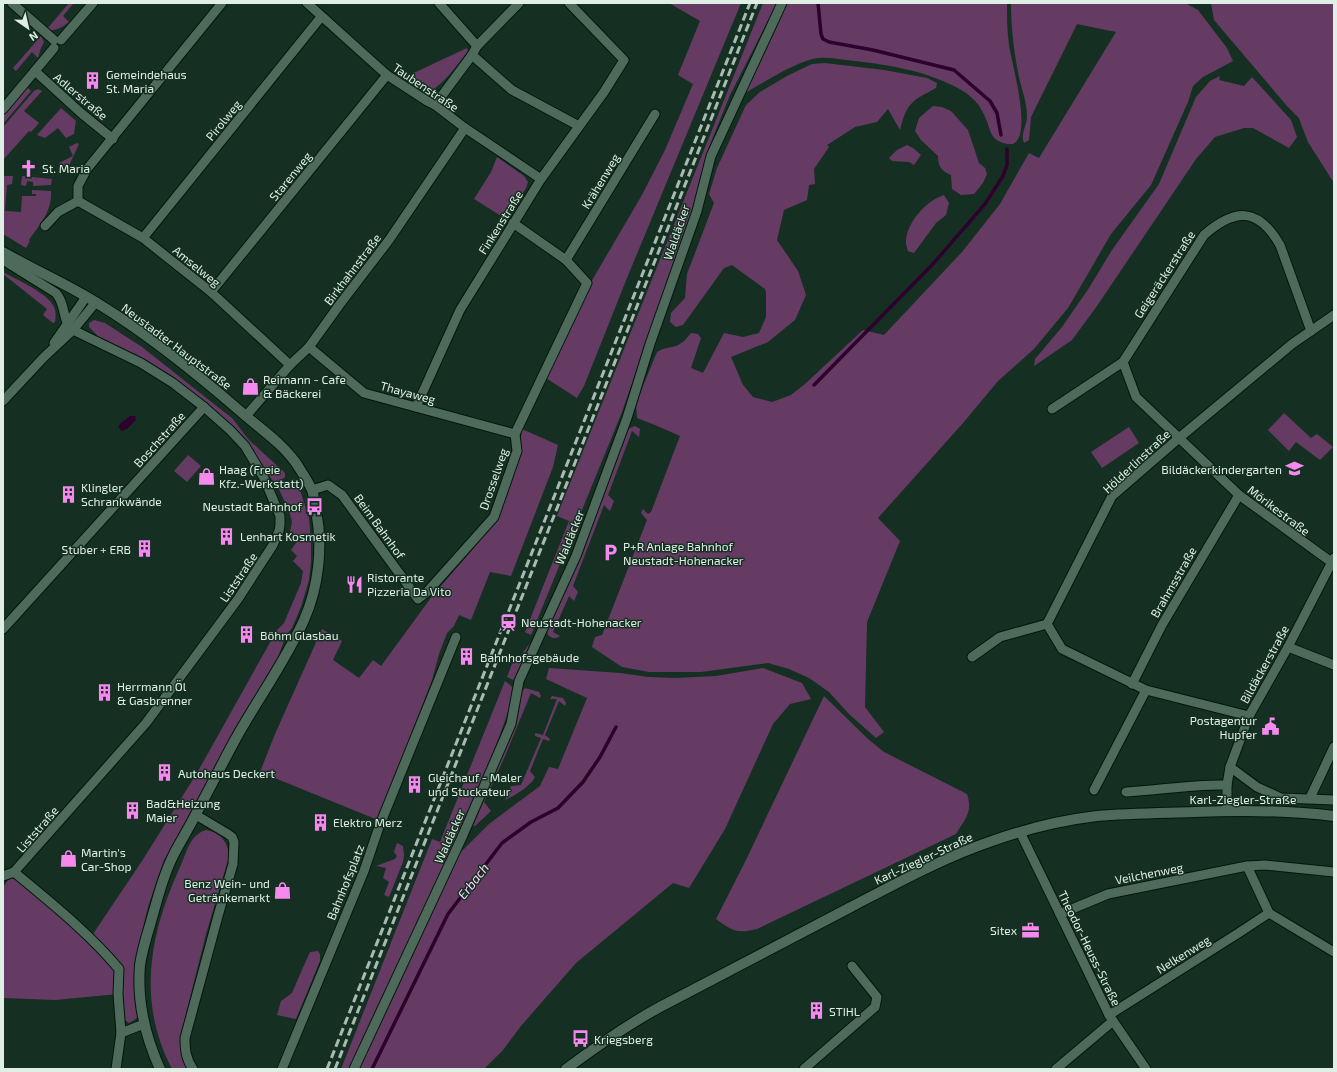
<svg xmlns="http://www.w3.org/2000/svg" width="1337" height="1072" viewBox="0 0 1337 1072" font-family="'Exo 2',sans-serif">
  <rect width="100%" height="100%" fill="#153022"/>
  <!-- green -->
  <g fill="#663b63">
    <path d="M69 3 73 4 63 16 69 22C64 26 54 33 47 29Z"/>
    <path d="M669 3H741L627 278 584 386 577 398 546 378 591 282 642 195 665 150 693 84 678 75 700 21Z"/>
    <path d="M763 3H777L730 95 707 152 693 207 622 412 531 635 525 632 569 521 557 516Z"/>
    <path d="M787 3H1007C1007 17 1007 31 1009 45 1011 61 1034 138 1012 144 1009 144 1006 144 1003 143 989 138 991 129 985 117 984 113 980 108 978 104 971 96 963 90 954 86 920 69 883 64 846 60 837 59 827 57 819 58 800 59 763 83 745 93Z"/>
    <path d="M1011 3H1185L1198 10 1227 48 1233 61 1203 77 1193 86 1188 102 1151 185 1111 234 1068 308 1034 349 998 381 963 423 878 518 900 541 867 622 865 707 884 732 876 738 849 714 829 692 809 678 789 669 768 663 701 672H649L622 667 592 647 595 637 602 635 647 520 641 513 643 509 648 514 651 512 680 436 655 425 637 418 636 403 657 352C663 348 669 348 676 346 682 344 687 338 691 333L698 334 701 338 691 368 703 373 724 333 743 337 759 333 766 317V293L765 289 732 265 724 268 683 325 676 327 670 322 671 313 685 298 687 274 714 203 709 194 717 168 746 105 760 92 787 76 812 64 825 63 884 70 927 78 937 83 936 88C912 101 907 102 900 130L888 109 877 122 855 127 827 145 829 147 814 169 815 184 809 185 807 200 784 210 777 240 798 271 806 295 795 320 768 342 731 357 743 385 753 397 772 402 791 395 805 384 863 330 884 335 962 252 1000 204 1029 153 1039 158 1116 32 1077 24 1031 117 1029 140 1024 143C1020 134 1027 126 1027 116 1027 103 1022 90 1019 77 1014 53 1011 27 1011 3Z"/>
    <path d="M1211 3H1334V183L1308 142 1301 124 1299 118 1287 106 1214 20Z"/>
    <path d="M41 36 44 42 41 48 38 58 32 52 16 71 13 68Z"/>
    <path d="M467 48 468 51C457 65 445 83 429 92L422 91 404 80 403 78Z"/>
    <path d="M1220 76 1219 80 1244 86 1252 77 1291 120 1297 137 1289 148 1253 128H1244L1215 137 1196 159 1097 306 1072 340 1034 366 1035 359 1062 327 1089 288 1112 250 1159 184 1196 97 1210 81Z"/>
    <path d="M27 87 31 91 3 124V116Z"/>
    <path d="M38 89 42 91 24 111 39 123 31 132 29 131 3 160V127L34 91Z"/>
    <path d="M933 106 942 107 951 111 968 130 979 163 985 168 987 174 983 183 974 194 961 195 952 189 951 175C942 171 938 167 938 156L921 140 915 131 919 118Z"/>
    <path d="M61 108 76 121 74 134 66 138 58 128 45 138 37 135Z"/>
    <path d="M77 143 79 144 67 170 63 172 59 163 73 156 69 147Z"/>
    <path d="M907 145 913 148 921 155 914 165 909 162 892 161 889 158 897 150Z"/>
    <path d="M497 157 524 176 528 182 526 188 506 219 474 199 491 172Z"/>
    <path d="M3 176H13L12 184 7 185 5 211 21 212 22 196H36V194H32V190L51 191C52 212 40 224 29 240L30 241 26 248 3 234Z"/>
    <path d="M22 176 52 179 51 185 33 186V182L27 181 26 186 21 185Z"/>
    <path d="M944 195 949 203 946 215 936 223 914 253 908 251C907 248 906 245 906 242 906 223 927 200 944 195Z"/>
    <path d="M3 272C17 280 48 293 54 307 56 311 56 317 55 322L53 323 43 315 47 309 3 274Z"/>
    <path d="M94 320 105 323 142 347 219 408 232 418 249 440 285 473V477L278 483H274L251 447 237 431 96 337 97 335 89 327V323Z"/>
    <path d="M1284 413 1311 438 1317 434 1333 447 1320 460 1296 442 1289 451 1268 430Z"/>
    <path d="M635 426 640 429 639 437 632 431 608 495 614 501 610 511 604 505 573 586 578 592 574 601 569 596 553 632 560 636C556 639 552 639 548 635L547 630 582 551 627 433 628 429Z"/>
    <path d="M1129 427 1139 443 1102 468 1091 452Z"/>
    <path d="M522 429 558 445 553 467 511 576 490 572 471 620 459 615 454 626 447 633 439 654 432 680 378 820 260 772 275 734 322 629 342 641 333 660 359 678 373 660 381 666 433 595 473 549 495 519 518 459Z"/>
    <path d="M188 455 201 466 187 482 174 471Z"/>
    <path d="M294 479 300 490 309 518 311 542V562L309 580 301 607 292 628 286 635 277 660 242 719 195 806 164 860 148 907 136 957 134 991 138 1017 134 1020 129 1023 119 1016 118 994 55 1000 3 998V887L14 872 91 937 142 861 197 773 277 630 284 623 301 583 303 571 293 561 297 556 291 550 299 539 290 532 292 522 289 511 278 487Z"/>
    <path d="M530 643 516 681 507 677 515 656 519 658Z"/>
    <path d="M549 668 620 673 649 677 675 678 716 676 763 668 802 683 811 699 790 704 773 724 725 829 689 888 673 883 576 963 521 1026 503 1050 484 1069H358L419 934 459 854 489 824 540 786 549 767 558 769 587 698 546 679Z"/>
    <path d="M505 681 515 689C502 735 482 780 463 824 427 906 389 987 351 1069H341L432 839 440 842Z"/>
    <path d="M525 688 539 692 541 696 540 698 531 693 505 756 484 802 491 811 475 826H473L515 726 522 691Z"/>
    <path d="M552 696 563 698 566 703 565 706 559 701 545 735 550 739 549 741 543 739 530 771 535 777C532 785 513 797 505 800L511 786 521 785 541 738 535 736V733L543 735 557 699H550Z"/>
    <path d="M824 696 868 739 884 752 967 794C973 812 965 819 956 834L757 929C736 934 733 931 716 919L746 860Z"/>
    <path d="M206 830C220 832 229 843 229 857L206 934 185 1018 183 1033 190 1069H172C136 1000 150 932 181 865 187 851 190 835 206 830Z"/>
    <path d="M397 843 403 846 404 855 403 862 389 897 384 895 389 882 383 878 386 868 376 866 395 859 397 856 394 852Z"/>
    <path d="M318 951 320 954V961L296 1019 277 1015 281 1001 292 993 305 963 310 952Z"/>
  </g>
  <!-- water -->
  <path fill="#2e002d" d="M130 416H135L136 420 127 429 122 431 118 427 121 423Z"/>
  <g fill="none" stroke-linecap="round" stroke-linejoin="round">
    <!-- stream -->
    <g stroke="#2e002d" stroke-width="3.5">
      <path d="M818 3 821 34 823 39 829 42 873 50 954 70 990 101 997 113 1001 135"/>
      <path d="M814 385 932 265 985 204 1003 176 1007 165V149"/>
      <path d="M372 1069 448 914 502 843 531 822 558 808 583 782 600 757 616 727"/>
    </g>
    <defs>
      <g id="minor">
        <path d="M12 3 54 40"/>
        <path d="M307 3 387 75 427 101 435 105 465 128 541 179"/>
        <path d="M439 3 477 46"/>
        <path d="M61 40 93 3"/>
        <path d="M472 55 512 90 579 126"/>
        <path d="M35 71 81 113 113 139"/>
        <path d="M435 105 472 55 477 46 519 3"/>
        <path d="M3 109 54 48"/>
        <path d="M78 201 143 238 211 292 290 365"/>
        <path d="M45 226 58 212 78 201V186L87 169 222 3"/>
        <path d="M143 238 321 17"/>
        <path d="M3 260 56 293C67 306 61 320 73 330L141 363 173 383 204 407 230 430 245 446 264 478 280 516V525L279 531 273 545 238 599 146 723 14 872 3 876"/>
        <path d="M566 260 655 114"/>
        <path d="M211 292 387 75"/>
        <path d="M1311 331 1280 245C1258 207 1235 208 1204 235L1123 362 1136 397 1239 495 1334 564"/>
        <path d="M54 343 86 297"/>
        <path d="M309 347 364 393 515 434"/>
        <path d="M3 401 44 357 73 330 96 302"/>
        <path d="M416 407 460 310 541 179 604 92 624 60 569 3"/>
        <path d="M1052 409 1123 362"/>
        <path d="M246 416 290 365 309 347 340 304 389 240 465 128"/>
        <path d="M312 490 328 485 342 495 418 599 427 592 494 517 517 451 515 434 587 283 566 260 513 223"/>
        <path d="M1047 624 1062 649 1146 690 1249 716"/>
        <path d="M3 629 204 407"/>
        <path d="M1288 647 1334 665"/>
        <path d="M972 657 1000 637 1047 624 1112 496 1179 438 1292 344 1334 315"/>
        <path d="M1132 684 1162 625 1239 495"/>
        <path d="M1230 767 1257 787 1281 798 1334 800"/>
        <path d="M1094 790 1146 690"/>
        <path d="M1126 792C1160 790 1193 784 1227 785"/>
        <path d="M1310 798 1334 747"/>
        <path d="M1227 810V785L1230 767 1249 716 1288 647 1334 558"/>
        <path d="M1020 832 1109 1015 1146 1069"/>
        <path d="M1247 866 1269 913 1334 952"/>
        <path d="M14 872C51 903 88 932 119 969L118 994 121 1033 116 1069"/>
        <path d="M1060 914 1108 894 1247 866 1265 865 1334 872"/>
        <path d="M1109 1015 1237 934 1269 913"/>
        <path d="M121 1033 144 1024"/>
        <path d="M193 1069C186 1059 185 1050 185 1038L218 916 233 864 234 842 232 837 228 834 196 815"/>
        <path d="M282 1069 364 871 379 827 456 637"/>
        <path d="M354 1069 463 835 511 724 519 681 576 556 627 418 650 344 697 211 711 156 782 3"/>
        <path d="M804 1069 875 1007 877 997 852 966"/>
        <path d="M1056 1069 1113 1021"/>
      </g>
      <g id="tertiary">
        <path d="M3 252C34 270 67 284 97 303 148 334 195 372 240 411 259 428 281 442 296 463 301 471 308 481 312 490 314 496 315 503 316 510 323 546 319 586 304 620 285 662 257 700 235 740 222 764 210 788 197 812 190 826 182 839 175 852 163 875 157 901 150 925 146 938 142 952 140 965 137 1001 145 1036 160 1069"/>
        <path d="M566 1069C597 1046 627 1025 660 1007 723 974 786 941 849 908 895 884 942 858 992 841 1023 830 1063 820 1097 816 1129 813 1162 813 1194 812 1242 810 1286 810 1334 816"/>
      </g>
    </defs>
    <!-- minor casing -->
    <use href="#minor" stroke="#00180b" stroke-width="11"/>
    <!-- tertiary casing -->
    <use href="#tertiary" stroke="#00180b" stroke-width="12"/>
    <!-- minor -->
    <use href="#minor" stroke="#4e6a5a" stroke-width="9"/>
    <!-- tertiary -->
    <use href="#tertiary" stroke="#4e6a5a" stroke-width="10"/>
    <!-- rail -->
    <g stroke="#a8bbb0" stroke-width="3" stroke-dasharray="8 4" stroke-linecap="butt">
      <path d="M327 1069 750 3"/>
      <path d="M335 1069 757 3"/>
    </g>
  </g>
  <!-- icons -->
  <defs>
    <symbol id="building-bare" viewBox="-9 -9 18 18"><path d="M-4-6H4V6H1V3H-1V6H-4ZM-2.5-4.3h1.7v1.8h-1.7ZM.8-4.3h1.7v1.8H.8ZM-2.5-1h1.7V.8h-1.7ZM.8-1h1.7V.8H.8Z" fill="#f589ee" stroke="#153022" stroke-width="2.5" paint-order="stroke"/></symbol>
    <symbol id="church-bare" viewBox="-9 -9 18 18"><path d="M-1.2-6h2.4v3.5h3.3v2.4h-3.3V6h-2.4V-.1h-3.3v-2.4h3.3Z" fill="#f589ee" stroke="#153022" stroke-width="2.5" paint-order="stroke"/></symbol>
    <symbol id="shop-bare" viewBox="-9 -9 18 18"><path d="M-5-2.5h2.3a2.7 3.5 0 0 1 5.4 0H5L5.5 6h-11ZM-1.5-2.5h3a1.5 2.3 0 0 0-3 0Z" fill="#f589ee" stroke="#153022" stroke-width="2.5" paint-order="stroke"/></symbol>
    <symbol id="school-bare" viewBox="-9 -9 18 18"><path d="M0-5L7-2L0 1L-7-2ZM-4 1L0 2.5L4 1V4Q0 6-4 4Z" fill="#f589ee" stroke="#153022" stroke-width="2.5" paint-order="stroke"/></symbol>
    <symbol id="bus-bare" viewBox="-9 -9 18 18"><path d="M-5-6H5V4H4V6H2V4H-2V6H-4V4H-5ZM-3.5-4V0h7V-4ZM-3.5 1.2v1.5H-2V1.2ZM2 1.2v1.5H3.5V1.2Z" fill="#f589ee" stroke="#153022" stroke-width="2.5" paint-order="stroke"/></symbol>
    <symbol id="parking-bare" viewBox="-9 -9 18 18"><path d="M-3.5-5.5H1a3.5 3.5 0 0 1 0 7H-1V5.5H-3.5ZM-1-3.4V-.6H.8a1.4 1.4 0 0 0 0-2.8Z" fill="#f589ee" stroke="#153022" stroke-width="2.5" paint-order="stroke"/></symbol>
    <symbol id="restaurant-bare" viewBox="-9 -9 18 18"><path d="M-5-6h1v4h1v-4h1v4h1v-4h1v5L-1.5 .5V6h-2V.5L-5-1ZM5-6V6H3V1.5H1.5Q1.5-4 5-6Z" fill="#f589ee" stroke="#153022" stroke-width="2.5" paint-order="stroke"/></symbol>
    <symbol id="station-bare" viewBox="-9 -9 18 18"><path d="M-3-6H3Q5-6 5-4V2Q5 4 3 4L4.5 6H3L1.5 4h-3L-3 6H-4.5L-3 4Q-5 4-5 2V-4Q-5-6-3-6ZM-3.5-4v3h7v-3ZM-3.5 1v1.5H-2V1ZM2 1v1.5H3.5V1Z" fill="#f589ee" stroke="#153022" stroke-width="2.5" paint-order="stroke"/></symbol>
    <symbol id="civic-bare" viewBox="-9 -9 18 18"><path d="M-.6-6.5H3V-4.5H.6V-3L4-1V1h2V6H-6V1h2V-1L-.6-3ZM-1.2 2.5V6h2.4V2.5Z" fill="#f589ee" stroke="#153022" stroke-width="2.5" paint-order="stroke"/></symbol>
    <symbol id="office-bare" viewBox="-9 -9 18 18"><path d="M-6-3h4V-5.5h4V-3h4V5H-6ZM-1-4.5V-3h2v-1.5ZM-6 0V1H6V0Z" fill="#f589ee" stroke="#153022" stroke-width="2.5" paint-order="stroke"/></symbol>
  </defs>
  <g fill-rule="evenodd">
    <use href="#building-bare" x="80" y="68" width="25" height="25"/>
    <use href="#church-bare" x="16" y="156" width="25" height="25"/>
    <use href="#shop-bare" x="238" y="374" width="25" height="25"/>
    <use href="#school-bare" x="1282" y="456" width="25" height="25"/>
    <use href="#shop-bare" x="194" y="464" width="25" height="25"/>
    <use href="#building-bare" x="56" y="482" width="25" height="25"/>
    <use href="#bus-bare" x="302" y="494" width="25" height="25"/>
    <use href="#building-bare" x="214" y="524" width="25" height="25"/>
    <use href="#building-bare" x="132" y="536" width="25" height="25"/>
    <use href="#parking-bare" x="598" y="540" width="25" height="25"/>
    <use href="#restaurant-bare" x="342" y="572" width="25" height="25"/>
    <use href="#station-bare" x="496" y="610" width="25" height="25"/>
    <use href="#building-bare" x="234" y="622" width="25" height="25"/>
    <use href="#building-bare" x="454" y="644" width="25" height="25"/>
    <use href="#building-bare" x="92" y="680" width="25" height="25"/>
    <use href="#civic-bare" x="1258" y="714" width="25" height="25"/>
    <use href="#building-bare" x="152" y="760" width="25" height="25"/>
    <use href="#building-bare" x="402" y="772" width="25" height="25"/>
    <use href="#building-bare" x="120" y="798" width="25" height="25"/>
    <use href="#building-bare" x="308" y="810" width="25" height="25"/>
    <use href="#shop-bare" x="56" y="846" width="25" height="25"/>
    <use href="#shop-bare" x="270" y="878" width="25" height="25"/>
    <use href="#office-bare" x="1018" y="918" width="25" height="25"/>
    <use href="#building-bare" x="804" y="998" width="25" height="25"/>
    <use href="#bus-bare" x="568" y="1026" width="25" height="25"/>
  </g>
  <g text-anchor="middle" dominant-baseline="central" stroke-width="3" stroke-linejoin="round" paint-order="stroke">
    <!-- poi labels -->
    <g font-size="12" fill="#dfefe5" stroke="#153022" text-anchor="start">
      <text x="106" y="74">Gemeindehaus<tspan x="106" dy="14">St. Maria</tspan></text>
      <text x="42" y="168">St. Maria</text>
      <text x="263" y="379">Reimann - Cafe<tspan x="263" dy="14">&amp; Bäckerei</tspan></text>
      <text x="219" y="469">Haag (Freie<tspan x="219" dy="14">Kfz.-Werkstatt)</tspan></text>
      <text x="1282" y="469" text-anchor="end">Bildäckerkindergarten</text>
      <text x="81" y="487">Klingler<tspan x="81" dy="14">Schrankwände</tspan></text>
      <text x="302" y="506" text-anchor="end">Neustadt Bahnhof</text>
      <text x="240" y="536">Lenhart Kosmetik</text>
      <text x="623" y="546">P+R Anlage Bahnhof<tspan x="623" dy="14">Neustadt-Hohenacker</tspan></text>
      <text x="131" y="549" text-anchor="end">Stuber + ERB</text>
      <text x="367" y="577">Ristorante<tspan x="367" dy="14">Pizzeria Da Vito</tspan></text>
      <text x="521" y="622">Neustadt-Hohenacker</text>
      <text x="260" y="635">Böhm Glasbau</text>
      <text x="480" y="657">Bahnhofsgebäude</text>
      <text x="117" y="686">Herrmann Öl<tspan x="117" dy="14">&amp; Gasbrenner</tspan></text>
      <text x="1257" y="720" text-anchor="end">Postagentur<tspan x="1257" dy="14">Hupfer</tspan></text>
      <text x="178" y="773">Autohaus Deckert</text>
      <text x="428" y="777">Gleichauf - Maler<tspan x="428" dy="14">und Stuckateur</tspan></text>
      <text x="146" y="803">Bad&amp;Heizung<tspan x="146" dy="14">Maier</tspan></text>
      <text x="333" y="822">Elektro Merz</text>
      <text x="81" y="852">Martin's<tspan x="81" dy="14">Car-Shop</tspan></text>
      <text x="270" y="883" text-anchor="end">Benz Wein- und<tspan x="270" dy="14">Getränkemarkt</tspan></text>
      <text x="1017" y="930" text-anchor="end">Sitex</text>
      <text x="829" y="1011">STIHL</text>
      <text x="594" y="1039">Kriegsberg</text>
    </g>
    <!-- street labels -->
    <g font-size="12" fill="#dfefe5" stroke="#153022">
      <text transform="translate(426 87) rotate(34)">Taubenstraße</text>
      <text transform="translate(81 96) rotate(40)">Adlerstraße</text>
      <text transform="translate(223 120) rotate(-51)">Pirolweg</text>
      <text transform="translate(290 176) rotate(-51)">Starenweg</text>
      <text transform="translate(600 181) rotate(-59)">Krähenweg</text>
      <text transform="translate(500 222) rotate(-58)">Finkenstraße</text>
      <text transform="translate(676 232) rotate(-71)">Waldäcker</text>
      <text transform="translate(197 266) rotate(39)">Amselweg</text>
      <text transform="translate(352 269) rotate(-53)">Birkhahnstraße</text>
      <text transform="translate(1164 274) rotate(-57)">Geigeräckerstraße</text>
      <text transform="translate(177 346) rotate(37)">Neustadter Hauptstraße</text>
      <text transform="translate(408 392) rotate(15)">Thayaweg</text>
      <text transform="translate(159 439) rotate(-48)">Boschstraße</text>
      <text transform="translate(1136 461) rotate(-43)">Hölderlinstraße</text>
      <text transform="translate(493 479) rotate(-71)">Drosselweg</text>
      <text transform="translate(1279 510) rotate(37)">Mörikestraße</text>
      <text transform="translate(380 526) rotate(54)">Beim Bahnhof</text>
      <text transform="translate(569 537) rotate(-68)">Waldäcker</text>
      <text transform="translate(238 577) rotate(-56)">Liststraße</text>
      <text transform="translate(1173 582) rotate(-60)">Brahmsstraße</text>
      <text transform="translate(1264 664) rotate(-61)">Bildäckerstraße</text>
      <text x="1243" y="799">Karl-Ziegler-Straße</text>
      <text transform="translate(37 829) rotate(-49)">Liststraße</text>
      <text transform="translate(449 836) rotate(-66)">Waldäcker</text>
      <text transform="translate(923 858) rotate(-25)">Karl-Ziegler-Straße</text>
      <text transform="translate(1149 873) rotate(-11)">Veilchenweg</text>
      <text transform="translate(345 882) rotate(-68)">Bahnhofsplatz</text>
      <text transform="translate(1090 948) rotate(64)">Theodor-Heuss-Straße</text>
      <text transform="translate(1183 954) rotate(-32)">Nelkenweg</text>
    </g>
    <!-- water labels -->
    <g font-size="13" font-style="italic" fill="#fad3f6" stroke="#153022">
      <text transform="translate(473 881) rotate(-52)">Erbach</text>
    </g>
  </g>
  <!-- border -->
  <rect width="1337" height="1072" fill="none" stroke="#dfefe5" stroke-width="8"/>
  <!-- north arrow -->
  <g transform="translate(28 28) rotate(146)" stroke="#153022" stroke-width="3" paint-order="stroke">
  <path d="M0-3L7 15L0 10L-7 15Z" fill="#dfefe5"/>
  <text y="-6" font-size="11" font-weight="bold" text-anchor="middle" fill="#dfefe5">N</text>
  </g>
</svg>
